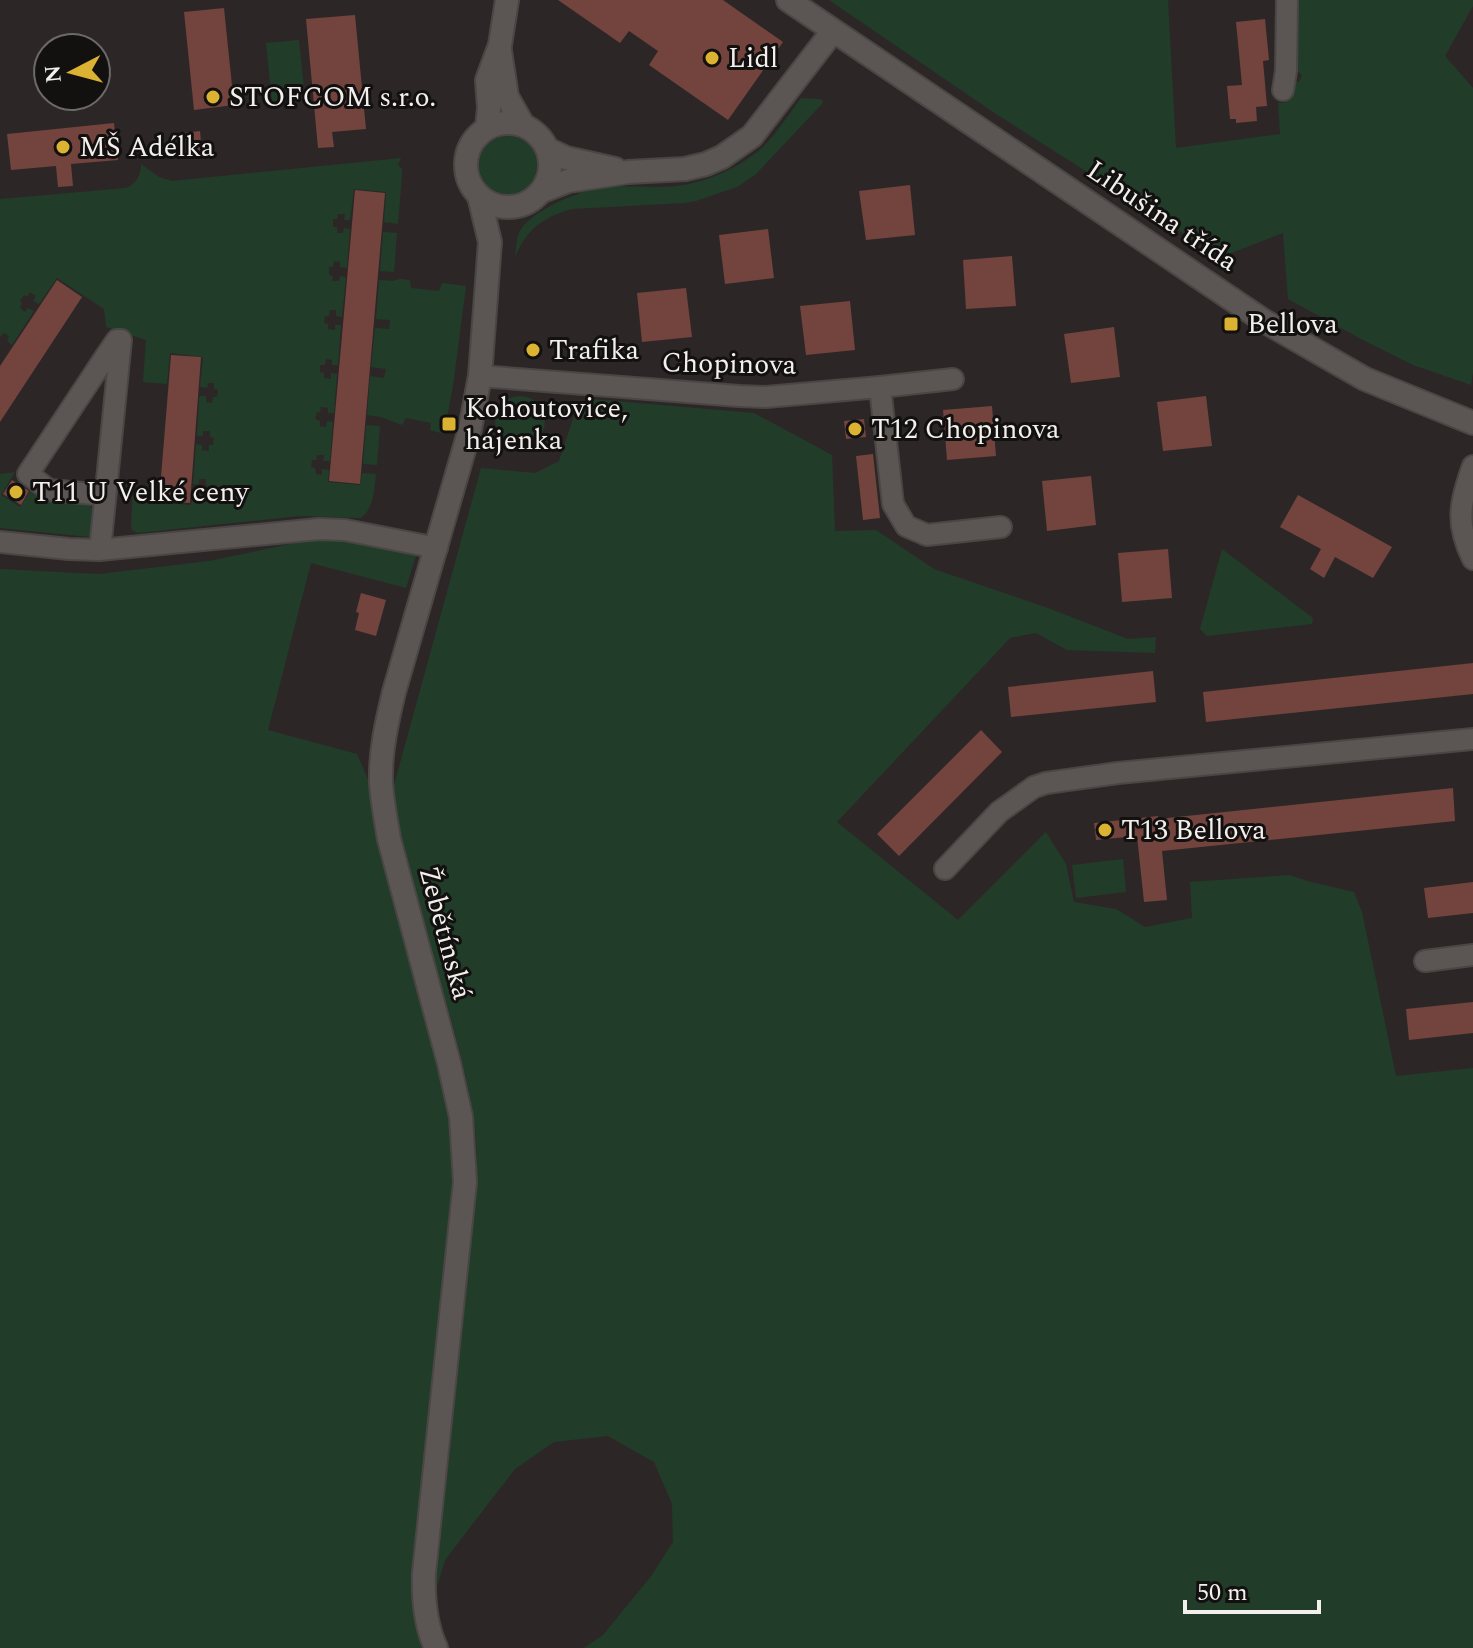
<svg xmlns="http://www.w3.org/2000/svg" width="1473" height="1648" viewBox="0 0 1473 1648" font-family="Spectral,serif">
  <rect width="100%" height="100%" fill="#2c2726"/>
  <!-- green -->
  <g fill="#223c2a">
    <path d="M829 0H1168L1176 148 1280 134 1278 103H1285L1290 82H1299L1302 75 1292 66 1293 0H1473V6L1445 56 1473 88V372L1471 385 1413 365 1363 340 1288 299 1283 233 1221 257 993 112Z"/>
    <path d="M299 40 305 99 272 102 266 43Z"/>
    <path d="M801 98 819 99 823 101 822 104 755 175 737 187 696 201 685 203 572 209C543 217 527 229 515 257 516 249 516 239 520 231 527 216 563 198 579 194L580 187C607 185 634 187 661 187 697 187 736 171 763 147 777 133 789 114 801 98Z"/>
    <circle cx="508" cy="165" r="29"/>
    <path d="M401 158 398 165 402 169V176L398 224 384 222 386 192 354 189 350 220H344L345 214H338L337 219H333V227H337V233H343L344 228 350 229 347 268 340 267V262L334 261 333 267H329V275L333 276 332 281H339L340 276 346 277 342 317 336 316V310H330L329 316H325L324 323 328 324V329L335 330V325H341L338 365H332V360L326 359 325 365H320V372L324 373V378L331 379V373L337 374 334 413H328V408L321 407 320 412H317L315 419 320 421V426L326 427 327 421 333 422 330 461H323L324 455H317L316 460H312L311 467 315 468 316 474 322 475V469L329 470 328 482 360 485 362 473 376 474C374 490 374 508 361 518L300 516 138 533 132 530 131 526 133 488 159 490 158 502 190 505 192 501V492L198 493V498L204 499 205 493H209L210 486 206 485V479H199V484H193L196 444 202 445V450L209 451V445H213L214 438 210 437V431H203V436H197L199 398 200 396H206V402L212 403 213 397H217L218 390 214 389V383H208L207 388 200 387 203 357 170 353 167 384 143 382 146 340 106 327 104 309 57 278 39 304 33 301 36 296 30 292 27 297 24 295 20 301 22 303 20 308 25 312 28 308 34 311 12 345 7 341 9 336 4 333 0 337V199L126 188C136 184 141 175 141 164L159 177 172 181Z"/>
    <path d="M383 232 397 233 394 272 380 271Z"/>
    <path d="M399 279 410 280 411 288 439 291 442 283 466 286 453 386 444 434 430 430 431 423 406 418 402 425 381 417 367 415 370 376 384 378 386 369 371 367 375 328 389 329 390 320 376 319 379 280 393 281Z"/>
    <circle cx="520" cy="421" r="25"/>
    <path d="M591 399 754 413 832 455 835 531 876 530 934 569 1048 608 1128 639 1156 637 1155 653 1067 650 1036 633 1010 638 837 822 958 920 1046 832 1066 864 1074 902 1116 909 1145 927 1192 918 1190 882 1289 875 1311 882 1354 892 1362 912 1396 1076 1473 1068V1648H584L603 1635 652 1575 673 1542 672 1504 654 1462 608 1436 554 1442 515 1469 445 1560 435 1593 477 1183C477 1160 477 1137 473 1115 455 1003 405 898 394 785L481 468 535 473 559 461 576 410Z"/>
    <path d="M366 425 380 426 377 465 363 464Z"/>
    <path d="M15 472 1 495 20 507 35 484C47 489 91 500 94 511 97 519 93 530 90 537L0 528V474Z"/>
    <path d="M319 538 362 542 412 553 416 556 406 588 311 563 268 730 357 754 369 782 377 842 438 1066 449 1119 452 1145 453 1182 412 1573C411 1599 414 1623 422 1648H0V569L99 574 209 561Z"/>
    <path d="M1222 549 1313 618 1312 624 1207 636 1200 629Z"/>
    <path d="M1123 859 1126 892 1076 898 1072 865Z"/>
  </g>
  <!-- building -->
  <g fill="#73433e">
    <path d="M558 0H723L783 42 728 120 649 65 658 51 629 31 620 43Z"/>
    <path d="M224 8 234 105 194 110 184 12Z"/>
    <path d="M355 15 366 129 332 132 334 147 318 148 306 19Z"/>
    <path d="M1265 19 1269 60 1263 61 1267 106 1256 107 1257 121 1236 123V119H1230L1227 86 1242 85 1236 22Z"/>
    <path d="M114 123 118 160 71 164 73 186 58 187 56 166 11 170 7 134Z"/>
    <path d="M200 131 202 152 185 153 183 133Z"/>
    <path d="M910 185 915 235 866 240 859 191Z"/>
    <path d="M355 190 385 193 360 484 329 481Z"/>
    <path d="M768 229 774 278 725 284 719 235Z"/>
    <path d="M1012 256 1016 306 966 309 963 260Z"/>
    <path d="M57 280 82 297 0 422V366Z"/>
    <path d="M686 288 692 337 642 342 637 293Z"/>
    <path d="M850 301 855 350 806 355 800 306Z"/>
    <path d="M1114 327 1120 377 1071 383 1064 334Z"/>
    <path d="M171 355 201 357 190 503 159 501Z"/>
    <path d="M1206 396 1212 446 1163 451 1157 402Z"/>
    <path d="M992 406 996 456 947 460 943 410Z"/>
    <path d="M864 419 866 437 846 439 844 421Z"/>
    <path d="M873 454 880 518 863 520 856 456Z"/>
    <path d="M1091 476 1096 525 1047 531 1042 481Z"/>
    <path d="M12 480 29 491 21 505 3 494Z"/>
    <path d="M1298 495 1392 547 1373 578 1335 557 1324 578 1310 569 1321 549 1280 527Z"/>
    <path d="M1168 549 1172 598 1122 602 1118 553Z"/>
    <path d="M361 593 386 600 376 636 355 630 359 613 356 612Z"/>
    <path d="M1473 663V694L1206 722 1203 692Z"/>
    <path d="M1153 671 1156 702 1011 717 1008 687Z"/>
    <path d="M981 730 1002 752 899 856 877 834Z"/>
    <path d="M1453 788 1455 821 1162 851 1167 900 1144 902 1137 836 1096 840 1094 823 1158 816V819Z"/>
    <path d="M1473 882V913L1428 918 1424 888Z"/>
    <path d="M1473 1002V1033L1409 1040 1406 1009Z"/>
  </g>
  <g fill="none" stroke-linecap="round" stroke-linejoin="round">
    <defs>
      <g id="minor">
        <path d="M1283 90 1286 71 1287 0"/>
        <path d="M480 376 739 396 766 397 880 387 893 504 906 526 927 535 1001 527"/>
        <path d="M880 387 953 379"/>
        <path d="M1473 466C1460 502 1455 523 1473 559"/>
        <path d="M0 542 69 549 99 550 319 529 345 530 437 548"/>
        <path d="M99 550 101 540 121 340H117L106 356 28 474 49 490 105 495"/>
        <path d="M945 869 999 812 1034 787 1046 783 1118 773 1473 739"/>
        <path d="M1425 961 1473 955"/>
      </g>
      <g id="tertiary">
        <path d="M788 0 1264 321 1365 379 1473 423"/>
        <path d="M500 51 507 97 523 125"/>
        <circle cx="508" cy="165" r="42"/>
        <path d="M487 128 489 108 487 80 500 45 507 0"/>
        <path d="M547 149 566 158 615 169"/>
        <path d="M542 191 568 181 628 172 685 169 706 164 722 157 752 136 833 31"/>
        <path d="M436 1648C425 1624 423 1599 424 1573L465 1182 461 1117 449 1063 389 839C386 820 382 801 381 782 380 752 387 721 394 692L470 429 480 376 490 242 479 196"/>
      </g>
    </defs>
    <!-- minor casing -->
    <use href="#minor" stroke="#494644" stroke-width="24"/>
    <!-- tertiary casing -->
    <use href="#tertiary" stroke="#494644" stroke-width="26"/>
    <!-- minor -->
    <use href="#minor" stroke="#5b5653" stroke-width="20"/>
    <!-- tertiary -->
    <use href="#tertiary" stroke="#5b5653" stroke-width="22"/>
  </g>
  <!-- markers -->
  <g fill="#dcb233" stroke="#131110" stroke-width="3">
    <circle cx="712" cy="58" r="8"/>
    <circle cx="213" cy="97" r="8"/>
    <circle cx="63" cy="147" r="8"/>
    <rect x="1223" y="316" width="16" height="16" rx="4"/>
    <circle cx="533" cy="350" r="8"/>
    <rect x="441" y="416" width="16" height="16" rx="4"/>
    <circle cx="855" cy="429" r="8"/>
    <circle cx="16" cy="492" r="8"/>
    <circle cx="1105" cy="830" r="8"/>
  </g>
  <g text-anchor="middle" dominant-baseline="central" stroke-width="6" stroke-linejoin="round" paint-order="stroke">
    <!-- poi labels -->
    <g font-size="28" fill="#f2efed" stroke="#131110" text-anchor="start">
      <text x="728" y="58">Lidl</text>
      <text x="229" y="97">STOFCOM s.r.o.</text>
      <text x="79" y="147">MŠ Adélka</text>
      <text x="1247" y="324">Bellova</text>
      <text x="549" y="350">Trafika</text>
      <text x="465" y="408">Kohoutovice,<tspan x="465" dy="32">hájenka</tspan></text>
      <text x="871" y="429">T12 Chopinova</text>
      <text x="32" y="492">T11 U Velké ceny</text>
      <text x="1121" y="830">T13 Bellova</text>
    </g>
    <!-- street labels -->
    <g font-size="28" fill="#f2efed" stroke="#131110">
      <text transform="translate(1162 216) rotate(34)">Libušina třída</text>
      <text transform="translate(729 364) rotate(1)">Chopinova</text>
      <text transform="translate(445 933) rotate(75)">Žebětínská</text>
    </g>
  </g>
  <!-- north arrow -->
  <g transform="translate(72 72) rotate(264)"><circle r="38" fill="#131110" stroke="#6c6a68" stroke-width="2"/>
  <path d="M0-6L14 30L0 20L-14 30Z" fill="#dcb233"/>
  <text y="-12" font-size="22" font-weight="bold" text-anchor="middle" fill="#f2efed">N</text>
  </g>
  <!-- scale -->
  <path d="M1185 1600v12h134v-12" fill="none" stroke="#f2efed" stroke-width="4"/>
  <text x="1197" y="1600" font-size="24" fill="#f2efed" stroke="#131110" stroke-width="6" paint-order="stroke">50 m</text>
</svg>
